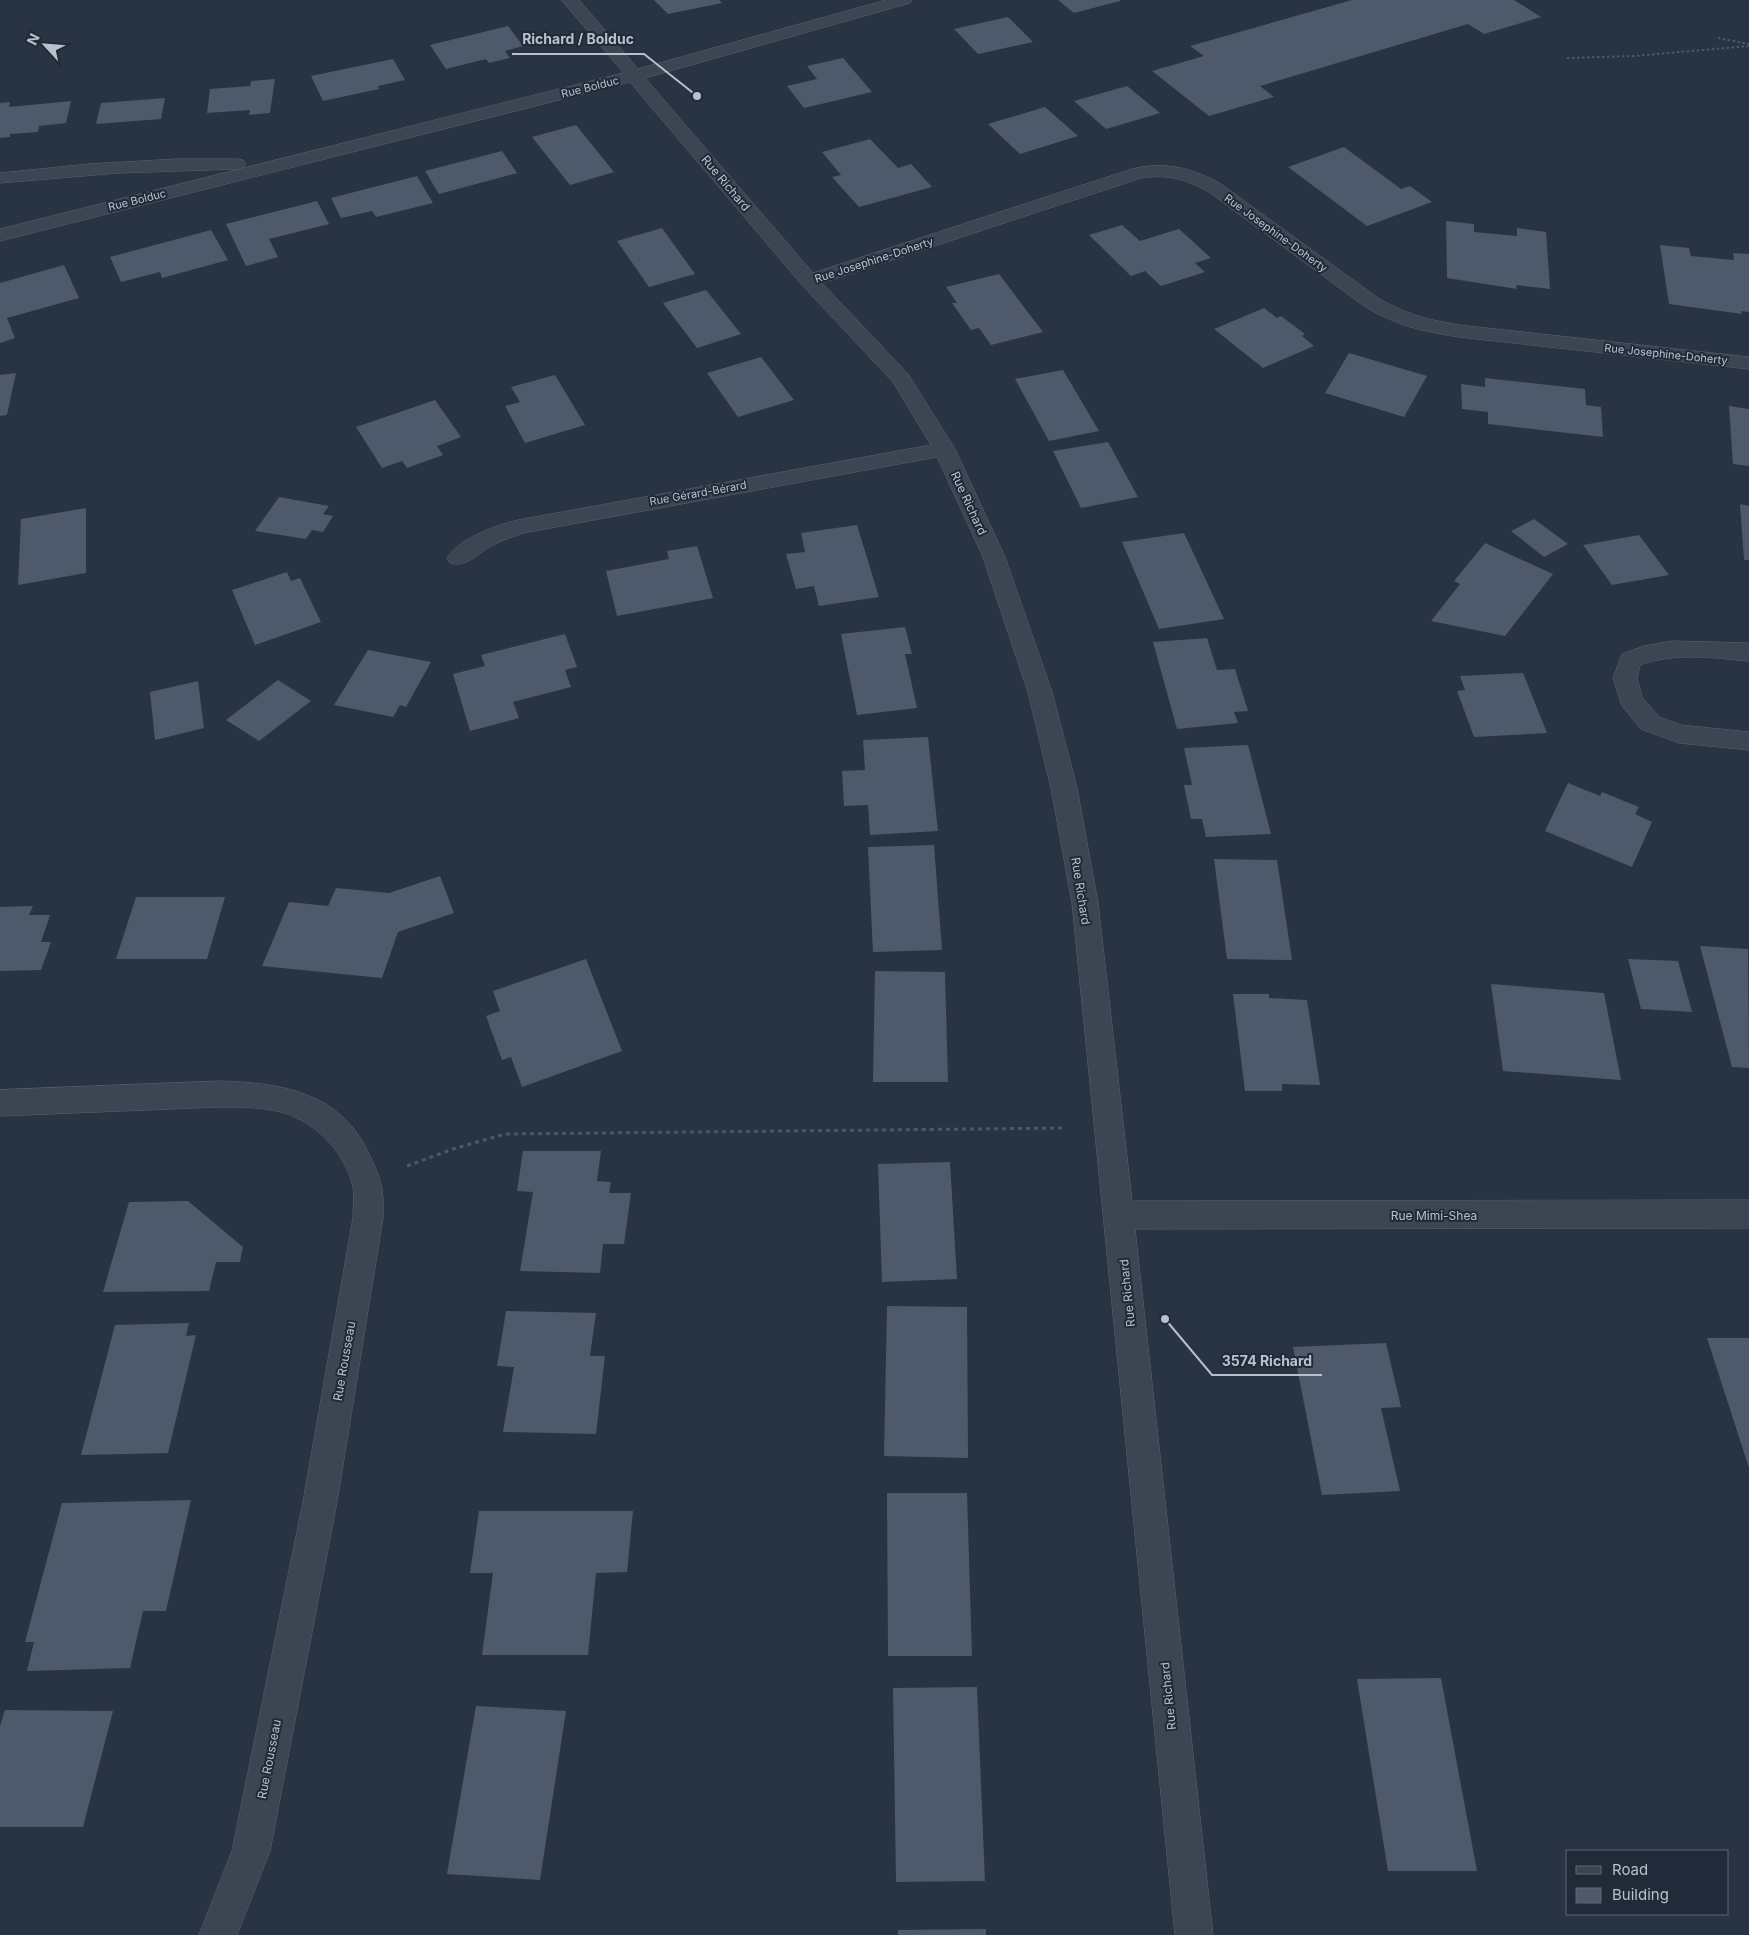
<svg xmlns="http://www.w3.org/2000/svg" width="1749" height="1935" viewBox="0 0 1749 1935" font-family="Inter,sans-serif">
  <rect width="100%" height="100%" fill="#283343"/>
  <!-- building -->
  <g fill="#4e5a6b">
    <path d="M654 0H719L722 3 668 14Z"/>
    <path d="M1058 0H1120V1L1074 13Z"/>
    <path d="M1352 0H1514L1541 17 1484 34 1468 24 1260 86 1274 97 1209 116 1152 71 1204 56 1190 46Z"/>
    <path d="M1008 17 1033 42 978 54 954 29Z"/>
    <path d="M508 26 523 46 505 51 510 58 489 63 486 59 446 69 430 45Z"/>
    <path d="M843 58 872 92 804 108 787 86 817 79 807 66Z"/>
    <path d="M393 59 405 80 378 86 379 89 323 101 311 76Z"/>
    <path d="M275 79 270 113 249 115 250 110 207 113 210 89 250 86 251 81Z"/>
    <path d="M1127 86 1160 113 1106 129 1074 101Z"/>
    <path d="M165 98 161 119 96 124 101 103Z"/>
    <path d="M71 101 66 123 39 126 38 132 10 134V137L0 138V103L10 102 9 107Z"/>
    <path d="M1045 107 1078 136 1020 154 988 124Z"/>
    <path d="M576 125 614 172 570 185 532 137Z"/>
    <path d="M870 139 898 168 911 164 932 187 859 207 832 177 841 175 822 152Z"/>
    <path d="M1344 147 1401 189 1410 186 1432 202 1367 226 1288 167Z"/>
    <path d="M502 151 517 173 439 194 425 171Z"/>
    <path d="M417 176 433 203 376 217 372 211 341 218 331 198Z"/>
    <path d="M317 201 329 224 269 239 278 257 246 266 226 224Z"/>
    <path d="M1446 221 1474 224V232L1517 236V228L1546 232 1550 289 1516 285 1517 289 1447 278Z"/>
    <path d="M1122 225 1140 241 1179 229 1211 258 1195 263 1205 272 1161 286 1145 271 1131 276 1089 235Z"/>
    <path d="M662 228 695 274 649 287 617 241Z"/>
    <path d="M211 230 228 260 162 278 160 272 121 282 110 257Z"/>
    <path d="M1660 245 1689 248 1691 256 1734 260 1733 253 1749 254V312L1741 311 1742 314 1669 304Z"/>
    <path d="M64 265 79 298 7 318 15 338 0 343V283Z"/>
    <path d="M999 274 1043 332 991 345 979 328 971 330 952 303H957L946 287Z"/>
    <path d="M706 290 741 334 697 348 663 303Z"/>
    <path d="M1264 308 1277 318 1281 316 1305 334 1302 336 1314 346 1263 368 1214 329Z"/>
    <path d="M1349 353 1427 376 1404 417 1325 393Z"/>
    <path d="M761 357 794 400 738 417 707 373Z"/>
    <path d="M1063 370 1099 431 1049 441 1015 379Z"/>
    <path d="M16 373 7 415 0 416V375Z"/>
    <path d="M555 375 585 425 525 443 505 406 520 402 511 387Z"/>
    <path d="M1485 378 1585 389 1586 405 1601 407 1603 437 1488 424V412L1462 409 1461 384 1485 387Z"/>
    <path d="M435 400 461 437 437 446 443 455 407 468 402 461 382 468 356 427Z"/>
    <path d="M1729 406 1749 409V466L1733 464Z"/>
    <path d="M1108 442 1138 497 1081 508 1053 451Z"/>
    <path d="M279 497 329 506 323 514 333 516 323 532 312 530 306 539 255 531Z"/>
    <path d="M1740 504 1749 506V560H1744Z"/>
    <path d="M86 508V573L18 585 21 519Z"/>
    <path d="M1534 519 1568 544 1544 557 1511 531Z"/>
    <path d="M857 525 879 597 819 606 814 586 796 589 786 554 805 552 801 533Z"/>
    <path d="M1184 533 1224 619 1159 629 1122 542Z"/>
    <path d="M1639 535 1669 575 1612 585 1583 545Z"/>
    <path d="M1485 543 1553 574 1505 636 1431 621 1460 584 1454 581Z"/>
    <path d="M697 546 713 598 617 616 606 571 669 559 667 551Z"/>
    <path d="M287 572 291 581 300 578 321 622 255 645 232 590Z"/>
    <path d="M905 627 912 654H905L917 708 857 715 841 634Z"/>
    <path d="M565 634 577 667 565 670 571 687 513 702 519 718 470 731 453 674 485 666 481 655Z"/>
    <path d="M1207 638 1217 670 1235 669 1248 711 1234 712 1238 723 1177 729 1153 642Z"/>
    <path d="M368 650 431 662 406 707 400 705 393 717 334 705Z"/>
    <path d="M1523 673 1547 733 1474 737 1457 691 1465 690 1460 676Z"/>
    <path d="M278 680 311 701 259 741 226 720Z"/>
    <path d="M198 681 204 728 155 740 150 692Z"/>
    <path d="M928 737 938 831 870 835 868 805 844 806 842 771 865 770 863 740Z"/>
    <path d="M1248 745 1271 834 1206 837 1202 819H1191L1184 785H1192L1184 748Z"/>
    <path d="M1568 783 1600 796 1602 792 1639 807 1635 814 1652 822 1632 867 1545 831Z"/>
    <path d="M934 845 942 950 873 952 868 847Z"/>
    <path d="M1214 859 1277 860 1292 960 1227 959Z"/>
    <path d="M440 876 454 913 398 932 382 978 262 966 289 902 328 906 336 888 389 893Z"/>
    <path d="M136 897H225L207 959H116Z"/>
    <path d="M33 906 29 915H50L41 942H51L41 970 0 971V907Z"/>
    <path d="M1700 946 1748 949 1749 1068 1732 1067Z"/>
    <path d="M586 959 622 1051 522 1087 511 1057 502 1060 486 1016 500 1011 493 991Z"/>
    <path d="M1628 959 1678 961 1692 1012 1641 1009Z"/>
    <path d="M875 971 945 972 948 1082H873Z"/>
    <path d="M1491 984 1604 993 1621 1080 1503 1071Z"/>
    <path d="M1233 994H1269V998L1307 1000 1320 1085 1282 1084V1091H1245Z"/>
    <path d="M523 1151H601L597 1181 611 1182 609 1193H631L624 1244H603L600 1273 520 1271 533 1192 517 1191Z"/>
    <path d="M950 1162 957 1279 882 1282 878 1164Z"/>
    <path d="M188 1201 243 1247 240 1262H216L209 1291 103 1292 129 1202Z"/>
    <path d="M887 1306 967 1307 968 1458 884 1456Z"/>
    <path d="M506 1311 596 1313 590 1356H605L596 1434 503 1432 514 1367 497 1366Z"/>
    <path d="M189 1323 186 1336 196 1335 168 1453 81 1455 115 1325Z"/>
    <path d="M1707 1338H1749V1468Z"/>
    <path d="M1386 1343 1401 1407 1381 1408 1400 1491 1322 1495 1293 1347Z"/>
    <path d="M887 1493H967L972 1656H888Z"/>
    <path d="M191 1500 166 1611H143L130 1668 27 1671 34 1642H25L62 1503Z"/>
    <path d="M479 1511H633L627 1572 596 1573 588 1655H482L493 1573H470Z"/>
    <path d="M1441 1678 1477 1871H1388L1357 1679Z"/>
    <path d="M977 1687 985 1881 896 1882 893 1688Z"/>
    <path d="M476 1706 566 1711 540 1880 447 1874Z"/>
    <path d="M5 1710 113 1711 83 1827H0V1726Z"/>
    <path d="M986 1929V1935H898V1930Z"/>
  </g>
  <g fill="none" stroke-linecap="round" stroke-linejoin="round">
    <defs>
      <g id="street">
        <path d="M562 0H579L638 69 886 0H912L910 3 645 78 813 273 1132 169C1164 161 1193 168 1221 184L1378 298C1408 315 1425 319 1459 325L1749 357V369L1459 337C1421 331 1398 326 1364 306L1209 192C1186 179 1167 174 1141 178L822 283 908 374 955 449 1005 557 1052 692 1077 788 1098 903 1132 1201 1749 1200V1228L1135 1229 1213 1935H1175L1072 903 1051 788 1028 692 983 557 937 457 523 533C513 537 502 540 493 545 478 553 467 568 450 563L447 558C459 538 497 525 518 520L931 445 893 382 802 285 630 82 0 241V229L623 73Z"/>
        <path d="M177 159H237L243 160 246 164 243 168 237 169 118 173 0 183V173L89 164Z"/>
        <path d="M1673 641 1749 643V661C1713 658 1675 652 1640 665L1637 678 1642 697 1659 717 1681 725 1749 732V750L1679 743 1641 729 1622 706 1613 678 1622 654 1644 646Z"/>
        <path d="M219 1081C283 1083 341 1092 370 1156 382 1181 384 1190 383 1218L337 1502 270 1851 237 1935H199L232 1851 303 1502 353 1218C353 1207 355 1194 352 1183 343 1150 314 1121 281 1112 261 1107 240 1107 219 1107L0 1116V1090Z"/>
      </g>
    </defs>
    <!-- street casing -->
    <use href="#street" stroke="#5a6370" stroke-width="1"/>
    <!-- path-far1 -->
    <g stroke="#485d60" stroke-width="2" stroke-dasharray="2.5 2.5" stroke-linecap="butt">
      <path d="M1718 38 1749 44"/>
      <path d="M1567 58 1634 56 1749 46"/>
    </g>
    <!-- path -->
    <path stroke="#485d60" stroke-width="3" stroke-dasharray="4 4" stroke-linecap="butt" d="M407 1166 453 1149 505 1134 1065 1128"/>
    <!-- street -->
    <use href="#street" fill="#3c4552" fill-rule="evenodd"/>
  </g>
  <g text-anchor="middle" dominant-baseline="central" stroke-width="4" stroke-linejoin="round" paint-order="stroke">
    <!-- far-street labels -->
    <g font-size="11" fill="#b9c0cc" stroke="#212a38">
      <text transform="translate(590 87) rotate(-14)">Rue Bolduc</text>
      <text transform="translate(137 200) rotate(-14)">Rue Bolduc</text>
      <text transform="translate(1276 233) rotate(36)">Rue Josephine-Doherty</text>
      <text transform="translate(874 260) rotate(-18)">Rue Josephine-Doherty</text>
      <text transform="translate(1666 354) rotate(6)">Rue Josephine-Doherty</text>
      <text transform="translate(698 493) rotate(-10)">Rue Gérard-Bérard</text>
    </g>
    <!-- street labels -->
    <g font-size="12" fill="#b9c0cc" stroke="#212a38">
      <text transform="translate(726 183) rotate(50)">Rue Richard</text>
      <text transform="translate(969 503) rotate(65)">Rue Richard</text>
      <text transform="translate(1081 891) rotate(81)">Rue Richard</text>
      <text x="1434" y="1215">Rue Mimi-Shea</text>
      <text transform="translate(1127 1293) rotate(-96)">Rue Richard</text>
      <text transform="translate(344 1361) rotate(-80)">Rue Rousseau</text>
      <text transform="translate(1168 1696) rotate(-96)">Rue Richard</text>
      <text transform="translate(269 1759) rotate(-79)">Rue Rousseau</text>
    </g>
  </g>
  <!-- callouts -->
  <path fill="none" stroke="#b9c0cc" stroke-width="2" d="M697 96L644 54H512M1165 1319L1212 1375H1322"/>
  <g fill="#b9c0cc" stroke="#212a38" stroke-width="2">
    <circle cx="697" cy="96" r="5"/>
    <circle cx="1165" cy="1319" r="5"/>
  </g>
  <g font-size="14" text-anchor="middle" font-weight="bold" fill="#b9c0cc" stroke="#212a38" stroke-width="4" stroke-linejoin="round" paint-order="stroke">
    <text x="578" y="44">Richard / Bolduc</text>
    <text x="1267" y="1366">3574 Richard</text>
  </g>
  <!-- legend -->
  <rect x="1566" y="1850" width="162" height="65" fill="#212a38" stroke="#5e6673"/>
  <rect x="1576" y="1866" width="25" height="8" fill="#3c4552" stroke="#5e6673"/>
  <text x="1612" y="1875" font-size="15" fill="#b9c0cc">Road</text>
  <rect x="1576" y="1888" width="25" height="15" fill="#4e5a6b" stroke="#5e6673"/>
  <text x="1612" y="1900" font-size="15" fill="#b9c0cc">Building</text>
  <!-- north arrow -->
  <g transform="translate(45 45) rotate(296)" stroke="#212a38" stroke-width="4" paint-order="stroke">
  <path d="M0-4L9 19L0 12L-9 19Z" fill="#b9c0cc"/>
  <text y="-8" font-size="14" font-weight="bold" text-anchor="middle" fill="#b9c0cc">N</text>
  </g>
</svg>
